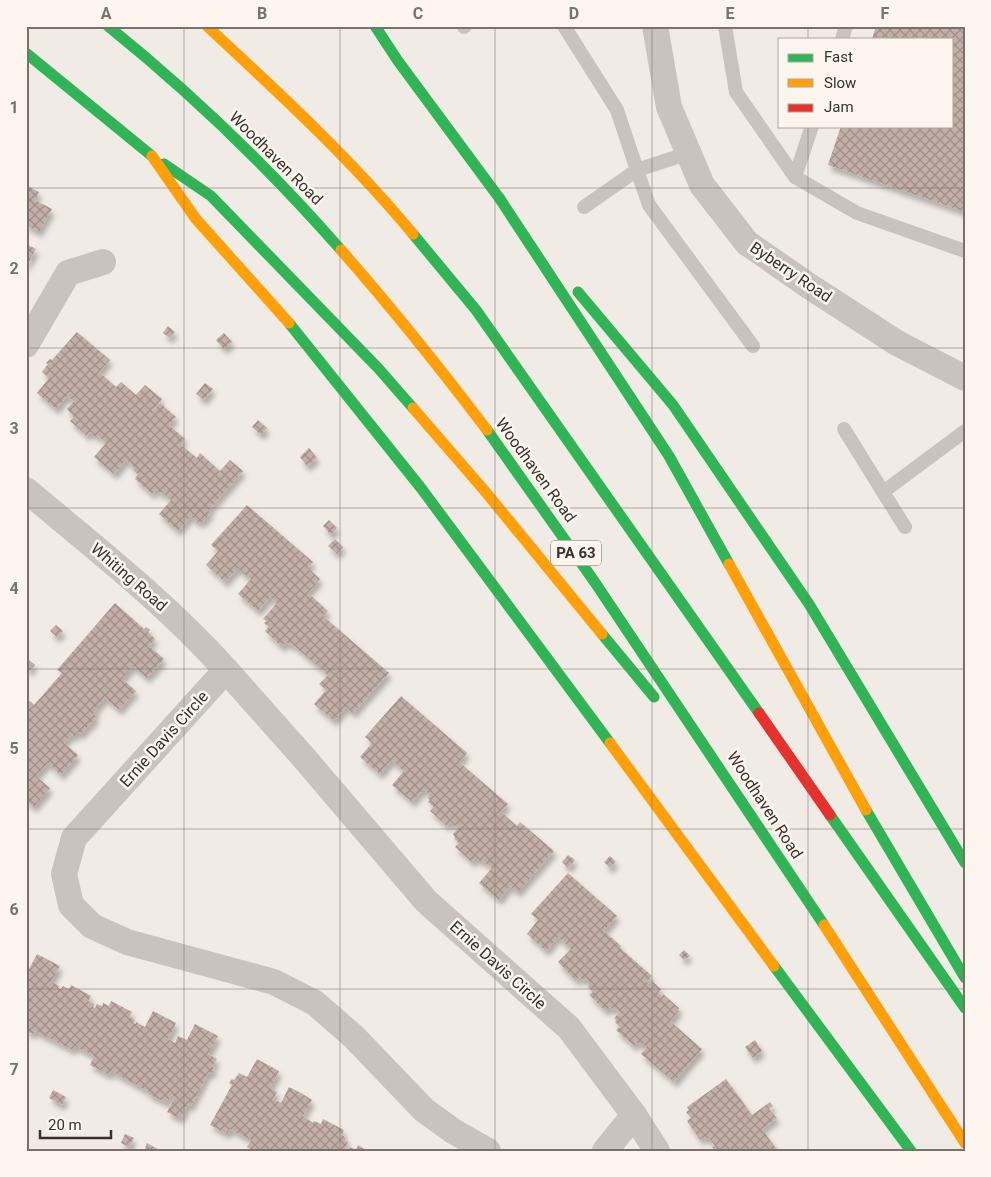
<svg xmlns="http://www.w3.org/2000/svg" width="991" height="1177" viewBox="0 0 991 1177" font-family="Roboto,sans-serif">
  <defs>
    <pattern id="building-cross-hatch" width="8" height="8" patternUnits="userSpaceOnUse" patternTransform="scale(1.25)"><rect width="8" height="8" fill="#c3afa7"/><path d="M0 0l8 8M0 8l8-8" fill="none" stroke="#a08f88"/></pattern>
    <filter id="shadow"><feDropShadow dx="3" dy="5.5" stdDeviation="2.5" flood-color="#0004"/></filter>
  </defs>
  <rect width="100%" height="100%" fill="#f0ebe5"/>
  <!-- building -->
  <g fill="url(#building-cross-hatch)" filter="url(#shadow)">
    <path d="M876 26H965V212L828 165 841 126H952V39H872Z"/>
    <path d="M26 185 39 192 35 200 52 209 39 232 26 225Z"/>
    <path d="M26 244 36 249 26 267Z"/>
    <path d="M168 326 175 332 170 338 163 333Z"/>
    <path d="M77 332 110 360 99 372 116 387 121 382 136 395 145 385 162 399 152 411H153L160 403 176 417 169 425 185 439 180 444 197 458 200 453 220 471 230 460 243 471 208 511 211 512 202 523 200 521 198 523 191 516 178 531 159 514 171 500 162 492 161 494 156 489 152 494 135 479 138 474 133 470 135 468 126 460 114 474 94 457 106 443 97 435 95 437 91 432 87 436 70 421 74 417 67 409 74 401 67 396 56 409 37 393 49 378 42 372 48 364 46 363 50 359 52 360Z"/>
    <path d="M224 333 232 342 224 349 216 340Z"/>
    <path d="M205 383 213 389 204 400 196 394Z"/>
    <path d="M258 420 267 428 261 435 252 427Z"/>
    <path d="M309 448 317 458 307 466 300 457Z"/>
    <path d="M247 505 313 562 308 568 320 579 308 593 328 611 323 616 389 673 353 713 346 707 334 721 314 704 326 690 319 684 328 675 292 644 291 646 286 642 282 647 265 631 269 627 264 623 266 621 263 619 277 603 270 597 258 611 238 594 251 579 244 574 238 568 225 582 206 565 218 551 211 545Z"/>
    <path d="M329 520 337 528 331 535 323 526Z"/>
    <path d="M335 539 343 547 337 554 328 546Z"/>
    <path d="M115 603 144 629 146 627 150 630 148 632 155 639 149 646 164 659 147 678 133 666 122 679 136 691 119 710 105 698 99 705H98L96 707 98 709 93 714 97 717 81 734 78 732 74 737 72 734 64 743 78 755 61 775 48 763 36 776 50 788 34 807 26 801V705L30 701 34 705 62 673 57 670Z"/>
    <path d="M56 625 63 631 57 637 50 631Z"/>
    <path d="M26 658 35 665 29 671 26 668Z"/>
    <path d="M401 696 467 753 459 762 508 804 501 812 517 826 520 822 554 851 518 892 510 886 499 900 479 883 492 868 482 860 481 862 476 858 472 862 455 847 459 843 454 838 455 837 453 834 460 826 457 824 455 826 451 822 447 826 430 811 434 807 428 802 430 800 428 798 430 795 424 789 412 802 392 785 404 771 398 766 392 760 380 774 360 757 372 743 365 737Z"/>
    <path d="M568 855 575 860 568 868 562 862Z"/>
    <path d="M610 856 616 862 610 868 604 862Z"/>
    <path d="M568 873 617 916 604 931 621 946 620 948 652 976 647 982 649 984 652 981 661 989 658 993 662 996 663 994 679 1008 678 1010 679 1011 670 1021 702 1049 674 1082 641 1054 647 1047 643 1043 641 1046 637 1042 634 1046 616 1030 620 1027 615 1022 616 1020 614 1018 620 1012 616 1009 614 1010 610 1007 606 1011 589 995 593 992 588 987 589 982 586 978 584 981 579 977 576 981 558 962 571 949 558 937 546 951 527 934 538 920 531 914Z"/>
    <path d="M684 950 690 956 684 960 679 955Z"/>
    <path d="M37 954 60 966 51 982 59 986 58 988 61 989 63 986 69 989 71 985 91 996 88 1001 94 1004 93 1007 95 1008 97 1004 102 1006 103 1003 109 1006 111 1001 132 1012 129 1017 135 1020 133 1023 136 1024V1022L145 1027 153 1011 176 1023 168 1039 175 1043 178 1036 187 1040 195 1024 218 1036 208 1054 217 1059 212 1067 215 1068 211 1074 209 1072 191 1106 188 1104 181 1119 167 1112 175 1097 171 1095 167 1103 148 1094 149 1092 111 1071 109 1075 90 1065 94 1056 75 1046 73 1050 35 1031 33 1034 26 1031V970L28 971Z"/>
    <path d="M755 1040 762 1051 753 1058 745 1047Z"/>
    <path d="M257 1059 279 1071 270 1088 277 1092 273 1099 281 1103 289 1087 301 1093 312 1100 303 1116 313 1123 314 1121 321 1124 323 1119 344 1130 342 1135 346 1138 345 1141 348 1142 345 1148 348 1150 350 1147 356 1150 358 1145 368 1151H254L247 1147 251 1140 230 1129 227 1134 210 1125 232 1085 229 1083 232 1079 234 1080 239 1073 247 1077Z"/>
    <path d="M726 1079 752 1115 770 1102 773 1106 769 1109 777 1118 762 1129 778 1151H715L712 1147 715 1146 709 1138 706 1139 704 1137 700 1140 687 1121 691 1118 686 1112 689 1110 687 1107Z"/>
    <path d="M53 1090 66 1097 62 1105 49 1098Z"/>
    <path d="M125 1134 134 1138 129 1147 121 1143Z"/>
    <path d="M147 1143 161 1151H144Z"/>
  </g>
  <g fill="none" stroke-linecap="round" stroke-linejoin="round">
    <!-- lane -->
    <g stroke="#c9c3be" stroke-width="14">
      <path d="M564 26 617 110 637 170 689 153"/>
      <path d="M725 26 736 92 795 177 812 126"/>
      <path d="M464 27 465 26"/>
      <path d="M842 39 846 26"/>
      <path d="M795 177 857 213 965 251"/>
      <path d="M584 207 637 170 649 205 753 346"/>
      <path d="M844 429 883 492 965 431"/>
      <path d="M883 492 905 527"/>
    </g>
    <!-- street -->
    <g stroke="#c9c3be" stroke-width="26">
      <path d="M655 26 669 107 702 185 747 243 809 286 897 343 965 378"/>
      <path d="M26 345 68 273 103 262"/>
      <path d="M26 490C95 548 166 603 226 670"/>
      <path d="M488 1151 453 1131 424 1110 354 1037 315 1003 274 982 127 942 92 926 71 905 64 874 74 838 226 670 305 759 426 901 569 1028 634 1115 657 1151"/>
      <path d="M605 1151 634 1115"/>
    </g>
    <!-- fast -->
    <g stroke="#30b455" stroke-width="11">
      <path d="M108 26C191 93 271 170 341 250"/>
      <path d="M375 26 398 61 500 199"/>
      <path d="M26 53 152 156"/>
      <path d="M164 164 211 196 378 368 413 408"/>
      <path d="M500 199 669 456 729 564"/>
      <path d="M413 234 476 310 759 713"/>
      <path d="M578 292 673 405 809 604 965 863"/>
      <path d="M289 323 421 488 610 743"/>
      <path d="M487 430 594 581 824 925"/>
      <path d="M602 634 654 697"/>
      <path d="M866 810 965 978"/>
      <path d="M830 815 965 1008"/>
      <path d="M774 966 911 1151"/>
    </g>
    <!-- slow -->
    <g stroke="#ff9f0a" stroke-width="11">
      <path d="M207 26C279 93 351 159 413 234"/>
      <path d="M152 156 196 219 289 323"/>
      <path d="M341 250C392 308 440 368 487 430"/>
      <path d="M413 408 484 490 602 634"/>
      <path d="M729 564 866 810"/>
      <path d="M610 743 774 966"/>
      <path d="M824 925 965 1143"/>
    </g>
    <!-- jam -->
    <path stroke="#e5322d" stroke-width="11" d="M759 713 830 815"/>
  </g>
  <!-- grid -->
  <path fill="none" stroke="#7a716c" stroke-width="1" stroke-opacity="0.55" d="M184 26V1151M340 26V1151M495 26V1151M652 26V1151M808 26V39M808 126V1151M26 188H965M26 348H965M26 508H965M26 669H965M26 829H965M26 989H965"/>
  <g text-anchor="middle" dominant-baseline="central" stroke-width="5" stroke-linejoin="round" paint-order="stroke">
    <!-- shield labels -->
    <rect fill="#fbf5ee" stroke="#756b66" stroke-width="1" x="551" y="540.5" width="50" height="25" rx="4"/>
    <g font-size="15" font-weight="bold" fill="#3b302b">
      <text x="576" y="553">PA 63</text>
    </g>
    <!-- street labels -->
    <g font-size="16" fill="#3b302b" stroke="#fbf5ee">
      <text transform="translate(276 158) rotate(45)">Woodhaven Road</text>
      <text transform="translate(791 272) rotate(34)">Byberry Road</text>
      <text transform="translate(536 470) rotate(54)">Woodhaven Road</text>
      <text transform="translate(129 577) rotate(41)">Whiting Road</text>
      <text transform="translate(164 739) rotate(-48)">Ernie Davis Circle</text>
      <text transform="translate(765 805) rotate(57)">Woodhaven Road</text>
      <text transform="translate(498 965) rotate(42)">Ernie Davis Circle</text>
    </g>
  </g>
  <!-- border -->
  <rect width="991" height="1177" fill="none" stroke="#fbf5ee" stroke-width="55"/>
  <!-- legend -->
  <rect x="778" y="38" width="175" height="90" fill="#fbf5ee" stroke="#aea6a0"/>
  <rect x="788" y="54" width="25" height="8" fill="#30b455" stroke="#aea6a0"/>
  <text x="824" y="62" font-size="15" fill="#3b302b">Fast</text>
  <rect x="788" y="79" width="25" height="8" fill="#ff9f0a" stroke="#aea6a0"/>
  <text x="824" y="88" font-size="15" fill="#3b302b">Slow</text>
  <rect x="788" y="104" width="25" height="8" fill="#e5322d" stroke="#aea6a0"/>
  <text x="824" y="112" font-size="15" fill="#3b302b">Jam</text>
  <!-- scale -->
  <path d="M40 1130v8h71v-8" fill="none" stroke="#3b302b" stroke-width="2.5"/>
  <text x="48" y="1130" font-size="15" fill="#3b302b" stroke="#fbf5ee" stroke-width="4" paint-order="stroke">20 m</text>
  <rect x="28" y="28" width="936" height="1122" fill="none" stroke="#7a716c" stroke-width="2"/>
  <g font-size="16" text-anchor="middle" font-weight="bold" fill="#7a716c">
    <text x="106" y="19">A</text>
    <text x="262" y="19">B</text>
    <text x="418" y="19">C</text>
    <text x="574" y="19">D</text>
    <text x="730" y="19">E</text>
    <text x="885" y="19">F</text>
    <text x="14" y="113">1</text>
    <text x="14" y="274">2</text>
    <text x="14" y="434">3</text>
    <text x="14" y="594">4</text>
    <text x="14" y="754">5</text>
    <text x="14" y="915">6</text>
    <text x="14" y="1075">7</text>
  </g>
</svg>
